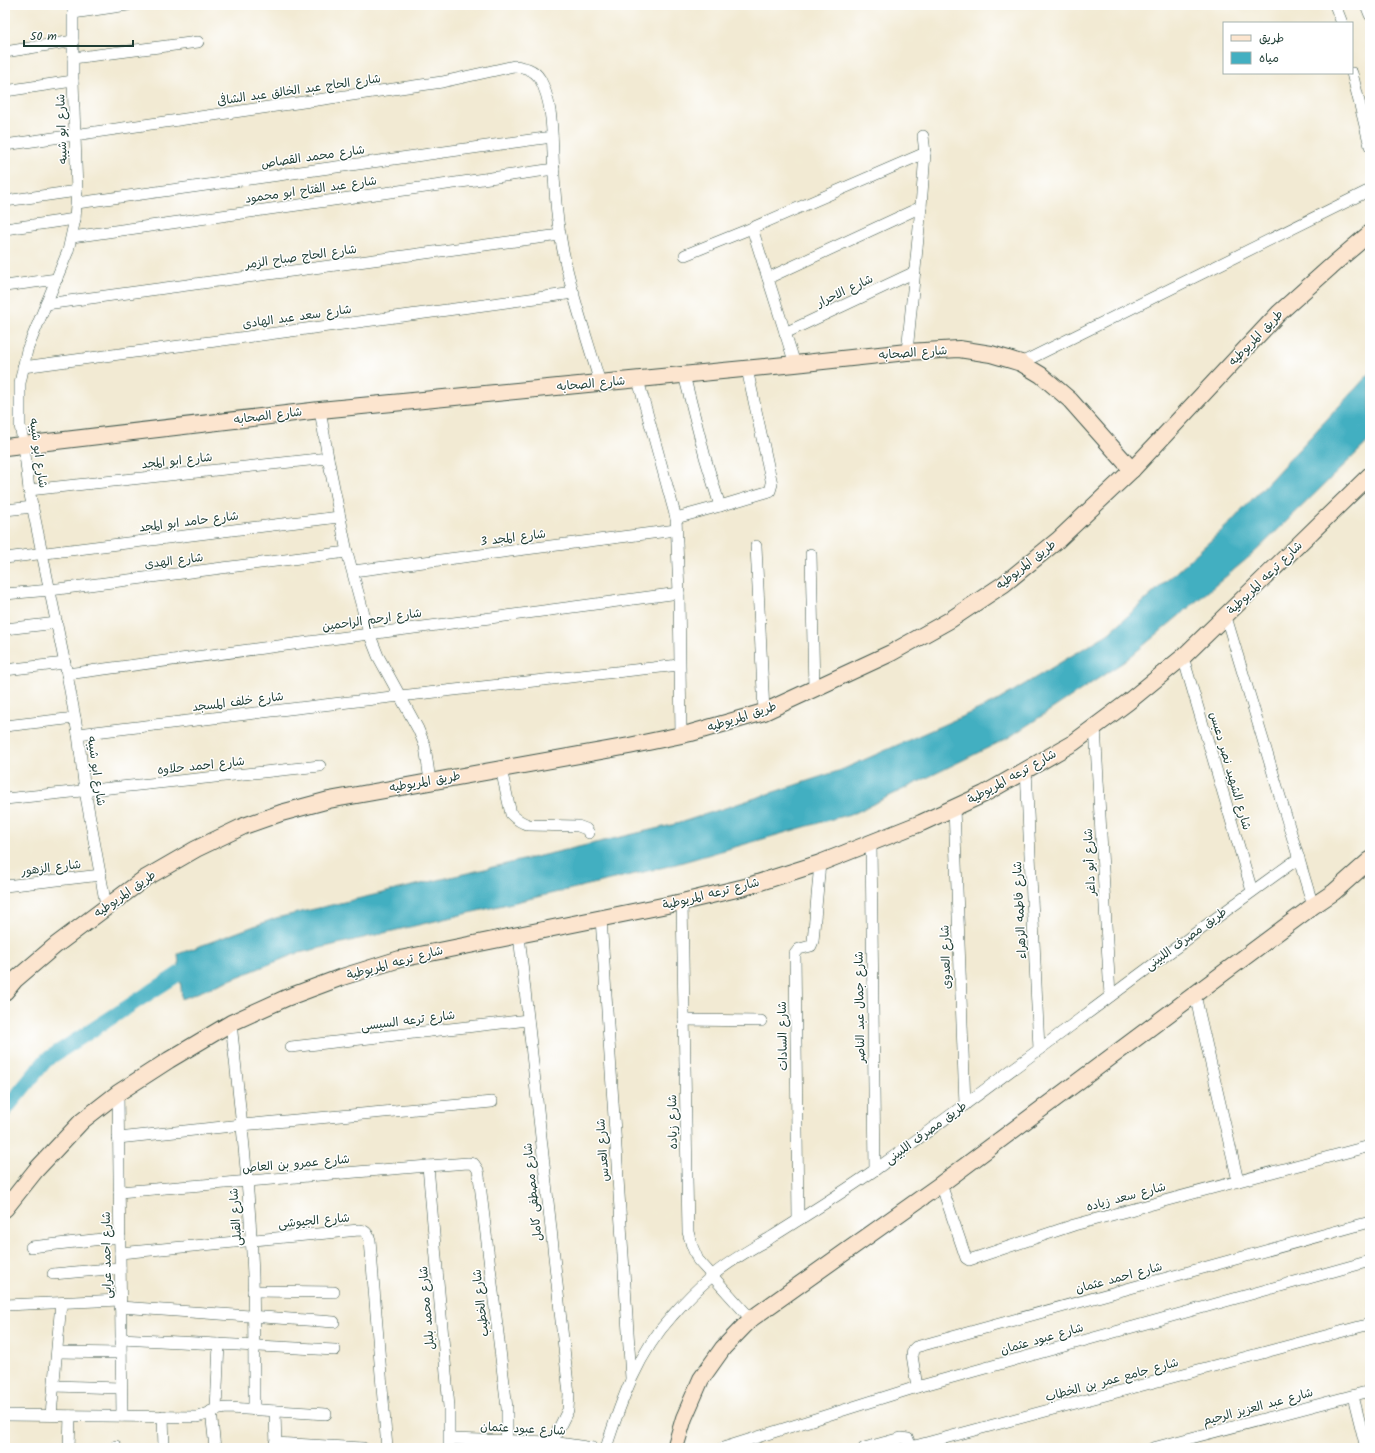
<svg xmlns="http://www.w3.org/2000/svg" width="1375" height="1453" viewBox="0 0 1375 1453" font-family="Kalam,'Playpen Sans Arabic',sans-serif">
  <rect width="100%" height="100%" fill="#fff"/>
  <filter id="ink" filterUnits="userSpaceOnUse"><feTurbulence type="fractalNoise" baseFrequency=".025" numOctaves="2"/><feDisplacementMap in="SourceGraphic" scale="8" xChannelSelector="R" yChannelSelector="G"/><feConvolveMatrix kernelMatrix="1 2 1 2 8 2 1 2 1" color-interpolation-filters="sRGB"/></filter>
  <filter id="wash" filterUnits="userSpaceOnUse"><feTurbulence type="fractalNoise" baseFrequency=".012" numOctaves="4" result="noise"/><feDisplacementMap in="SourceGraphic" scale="16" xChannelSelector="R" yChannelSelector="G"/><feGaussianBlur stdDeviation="0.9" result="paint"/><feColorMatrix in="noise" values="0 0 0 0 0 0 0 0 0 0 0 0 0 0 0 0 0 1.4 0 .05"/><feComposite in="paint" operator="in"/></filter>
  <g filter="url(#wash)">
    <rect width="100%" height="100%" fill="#f2ead3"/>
    <!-- water -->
    <path fill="#43afc1" stroke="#31767a" d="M1370 373V440L1254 553 1125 661 1008 738 857 812 669 866 295 954 182 999 178 954 276 918 676 824 841 770 997 701 1109 633 1231 522Z"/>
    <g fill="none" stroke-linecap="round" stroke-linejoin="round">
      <!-- canal -->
      <path stroke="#43afc1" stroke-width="15" d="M5 1110 46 1060 180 973"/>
    </g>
  </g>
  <g filter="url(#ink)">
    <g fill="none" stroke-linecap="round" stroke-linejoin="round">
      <defs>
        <g id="street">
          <path d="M73 5V81L77 191 75 219 68 251 27 350 20 383V426L24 445 29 490 67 674 78 734 85 791 106 906"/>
          <path d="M1335 5 1342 23"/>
          <path d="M1366 5 1370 15"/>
          <path d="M73 13 128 5"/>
          <path d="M5 52 73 41"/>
          <path d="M73 58 198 42"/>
          <path d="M1352 73 1370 146"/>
          <path d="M5 91 73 81"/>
          <path d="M5 145 442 82 514 66C524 67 534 69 540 79 552 101 552 129 553 153 554 180 555 207 560 234 568 285 586 334 600 383"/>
          <path d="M5 201 77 191"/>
          <path d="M77 203 552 137"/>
          <path d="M752 228 795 364"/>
          <path d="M5 229 75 219"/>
          <path d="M72 237 554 169"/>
          <path d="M685 255 752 228 925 153"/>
          <path d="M768 278 921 207"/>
          <path d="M5 286 57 279"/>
          <path d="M46 304 560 235"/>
          <path d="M785 333 915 272"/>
          <path d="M907 352 921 207 925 153 923 136"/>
          <path d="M1021 363 1370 190"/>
          <path d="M23 367 574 293"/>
          <path d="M638 380 676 518 679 593 681 735"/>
          <path d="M320 410 328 458 347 552 369 633 378 656 418 729 425 746 430 781"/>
          <path d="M29 490 328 458"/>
          <path d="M720 506 770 491 772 484 747 369"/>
          <path d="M5 510 33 507"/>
          <path d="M676 518 720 506 705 457 684 375"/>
          <path d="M756 546 764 712"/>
          <path d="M811 554 814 690"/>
          <path d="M5 558 339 517"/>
          <path d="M353 571 676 530"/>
          <path d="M5 594 50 590 347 552"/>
          <path d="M1226 617 1313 906"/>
          <path d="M5 629 57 623"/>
          <path d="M1183 657 1252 891"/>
          <path d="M5 670 65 663"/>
          <path d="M67 674 679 593"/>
          <path d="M5 726 75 718"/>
          <path d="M1095 726 1110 996"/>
          <path d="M78 734 400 696 679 665"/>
          <path d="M501 769 511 814C517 820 522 823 529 825L578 826 586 829 589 833"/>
          <path d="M1026 769 1039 1049"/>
          <path d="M5 799 320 766"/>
          <path d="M954 808 965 1105"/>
          <path d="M871 843 875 1170"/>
          <path d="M5 886 101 875"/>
          <path d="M682 902 688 1232 692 1246 698 1260 751 1319"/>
          <path d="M601 918 631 1378"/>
          <path d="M519 935 569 1394 568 1410 552 1442"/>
          <path d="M1195 995 1238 1181"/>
          <path d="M684 1020 761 1021"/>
          <path d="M231 1023C240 1108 250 1192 253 1276 254 1321 254 1365 254 1410"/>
          <path d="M291 1047 528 1020"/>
          <path d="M118 1093 122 1416"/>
          <path d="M118 1138 242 1125 492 1102"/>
          <path d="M428 1166 449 1407V1448"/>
          <path d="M941 1184 966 1258 969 1260 1074 1225 1370 1146"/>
          <path d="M119 1192 428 1166 468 1163 474 1164 478 1170 479 1176 507 1408V1429L505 1448"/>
          <path d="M798 1220 795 954 799 949 811 946 813 941 820 863"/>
          <path d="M31 1247 120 1237"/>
          <path d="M120 1253 359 1230C365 1230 368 1233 370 1240L387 1448"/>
          <path d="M53 1274 120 1268"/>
          <path d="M253 1291 334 1292"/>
          <path d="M5 1305 120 1300"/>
          <path d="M120 1307 334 1322"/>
          <path d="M121 1339 335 1350"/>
          <path d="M57 1352 121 1353"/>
          <path d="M54 1386 121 1388"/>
          <path d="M917 1387 912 1355 913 1350 916 1347 1370 1222"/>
          <path d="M1353 1396 1366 1448"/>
          <path d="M216 1409 219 1344"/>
          <path d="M211 1411 215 1448"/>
          <path d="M275 1411 276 1448"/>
          <path d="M5 1415 197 1417C210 1414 215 1408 229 1408L326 1414"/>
          <path d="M51 1415 61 1303"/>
          <path d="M163 1416 164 1448"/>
          <path d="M450 1439 552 1442 593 1448"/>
          <path d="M275 1443 363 1448"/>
          <path d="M116 1446V1448"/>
          <path d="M69 1448 70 1416"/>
          <path d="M606 1448C621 1401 638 1353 672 1316 684 1302 698 1288 712 1276 729 1261 750 1250 770 1238 806 1215 844 1192 879 1167 1020 1066 1157 959 1299 858"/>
          <path d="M723 1448 917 1387 1370 1261"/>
          <path d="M864 1448 901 1438 908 1439 910 1445 915 1446 1370 1324"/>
          <path d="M1153 1448 1370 1391"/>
        </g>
        <g id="secondary">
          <path d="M5 447 320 410 795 364 907 352 959 349 991 354 1008 359 1021 363 1041 375 1070 400 1132 470"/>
          <path d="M5 992 15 980 56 945 144 879 196 849 244 826 281 813 329 800 629 746 691 733 764 712 891 653 950 620 1004 584 1058 540 1132 470 1279 313 1336 262 1370 233"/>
          <path d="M5 1209 36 1170 82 1121 118 1093 169 1060 231 1023 286 998 342 977 400 959 682 902 745 887 820 863 921 823 984 794 1073 743 1128 702 1183 657 1370 475"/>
          <path d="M675 1448 684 1418 701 1379 723 1348 751 1319 941 1184 1313 906 1334 892 1370 860"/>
        </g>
      </defs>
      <!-- street casing -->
      <use href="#street" stroke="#3f574c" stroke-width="12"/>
      <!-- secondary casing -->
      <use href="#secondary" stroke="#3f574c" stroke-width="18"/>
      <!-- street -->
      <use href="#street" stroke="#fff" stroke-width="11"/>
      <!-- secondary -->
      <use href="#secondary" stroke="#fce5cf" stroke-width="16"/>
    </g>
  </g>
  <g text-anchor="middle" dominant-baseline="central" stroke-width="3" stroke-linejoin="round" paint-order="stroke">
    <!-- street labels -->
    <g font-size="12" fill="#1f3d34" stroke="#fff">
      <text transform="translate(299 90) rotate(-8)">شارع الحاج عبد الخالق عبد الشافى</text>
      <text transform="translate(62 129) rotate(-92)">شارع ابو شيبه</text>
      <text transform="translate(313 157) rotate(-8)">شارع محمد القصاص</text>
      <text transform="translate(311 190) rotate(-8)">شارع عبد الفتاح ابو محمود</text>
      <text transform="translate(301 257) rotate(-8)">شارع الحاج صباح الزمر</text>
      <text transform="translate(845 291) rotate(-25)">شارع الاحرار</text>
      <text transform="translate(297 317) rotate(-8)">شارع سعد عبد الهادى</text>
      <text transform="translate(1256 338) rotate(-46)">طريق المريوطيه</text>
      <text transform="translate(913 353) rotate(-4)">شارع الصحابه</text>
      <text transform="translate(591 384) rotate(-5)">شارع الصحابه</text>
      <text transform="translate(268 416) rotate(-7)">شارع الصحابه</text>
      <text transform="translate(38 453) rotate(82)">شارع ابو شيبه</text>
      <text transform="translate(177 461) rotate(-6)">شارع ابو المجد</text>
      <text transform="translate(189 522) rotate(-7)">شارع حامد ابو المجد</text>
      <text transform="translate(513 538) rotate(-7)">شارع المجد 3</text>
      <text transform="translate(174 561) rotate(-7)">شارع الهدى</text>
      <text transform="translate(1026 565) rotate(-38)">طريق المريوطيه</text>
      <text transform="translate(1265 578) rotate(-44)">شارع ترعه المريوطية</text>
      <text transform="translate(372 620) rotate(-8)">شارع ارحم الراحمين</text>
      <text transform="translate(238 702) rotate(-7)">شارع خلف المسجد</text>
      <text transform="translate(742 717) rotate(-18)">طريق المريوطيه</text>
      <text transform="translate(201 766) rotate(-6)">شارع احمد حلاوه</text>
      <text transform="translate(96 771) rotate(82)">شارع ابو شيبه</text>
      <text transform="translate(1230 771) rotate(74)">شارع الشهيد نصر دعبس</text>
      <text transform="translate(1012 777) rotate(-29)">شارع ترعه المريوطية</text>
      <text transform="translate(425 782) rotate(-10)">طريق المريوطيه</text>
      <text transform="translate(1090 862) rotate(-93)">شارع أبو داغر</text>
      <text transform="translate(51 868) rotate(-7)">شارع الزهور</text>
      <text transform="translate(125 894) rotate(-35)">طريق المريوطيه</text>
      <text transform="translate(711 894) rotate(-14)">شارع ترعه المريوطية</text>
      <text transform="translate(1020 910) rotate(-93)">شارع فاطمه الزهراء</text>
      <text transform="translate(1186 939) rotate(-36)">طريق مصرف اللبينى</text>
      <text transform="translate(946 957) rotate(-92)">شارع العدوى</text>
      <text transform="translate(395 963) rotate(-15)">شارع ترعه المريوطية</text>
      <text transform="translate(860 1007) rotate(-91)">شارع جمال عبد الناصر</text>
      <text transform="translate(408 1021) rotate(-7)">شارع ترعه السيسى</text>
      <text transform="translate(783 1036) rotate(-91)">شارع السادات</text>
      <text transform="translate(673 1122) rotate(-91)">شارع زياده</text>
      <text transform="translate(926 1133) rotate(-36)">طريق مصرف اللبينى</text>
      <text transform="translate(603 1150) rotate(-94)">شارع العدس</text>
      <text transform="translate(296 1164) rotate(-5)">شارع عمرو بن العاص</text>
      <text transform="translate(533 1192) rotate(-96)">شارع مصطفى كامل</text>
      <text transform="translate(1126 1197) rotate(-15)">شارع سعد زياده</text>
      <text transform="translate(236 1217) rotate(-94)">شارع القبلى</text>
      <text transform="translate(314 1221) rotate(-5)">شارع الجيوشى</text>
      <text transform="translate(107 1255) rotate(-91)">شارع احمد عرابى</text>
      <text transform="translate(1119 1278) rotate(-15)">شارع احمد عثمان</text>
      <text transform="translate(481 1303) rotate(-97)">شارع الخطيب</text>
      <text transform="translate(427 1308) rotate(-95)">شارع محمد بلبل</text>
      <text transform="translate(1042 1339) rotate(-16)">شارع عبود عثمان</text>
      <text transform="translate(1112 1380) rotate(-15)">شارع جامع عمر بن الخطاب</text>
      <text transform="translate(1258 1407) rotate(-15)">شارع عبد العزيز الرحيم</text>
      <text transform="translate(523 1429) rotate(3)">شارع عبود عثمان</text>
    </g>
  </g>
  <!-- margin -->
  <rect width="1375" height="1453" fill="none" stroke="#fff" stroke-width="20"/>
  <!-- legend -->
  <rect x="1223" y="22" width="130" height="52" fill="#ffffff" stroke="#a5b1ae"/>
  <rect x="1231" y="35" width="20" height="6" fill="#fce5cf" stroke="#a5b1ae"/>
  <text x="1259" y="42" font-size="12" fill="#1f3d34">طريق</text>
  <rect x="1231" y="52" width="20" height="12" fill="#43afc1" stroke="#a5b1ae"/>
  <text x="1259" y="62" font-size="12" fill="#1f3d34">مياه</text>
  <!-- scale -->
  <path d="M24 40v6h109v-6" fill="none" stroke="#1f3d34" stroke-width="2"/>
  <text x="30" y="40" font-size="12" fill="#1f3d34" stroke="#ffffff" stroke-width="3" paint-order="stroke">50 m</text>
</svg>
